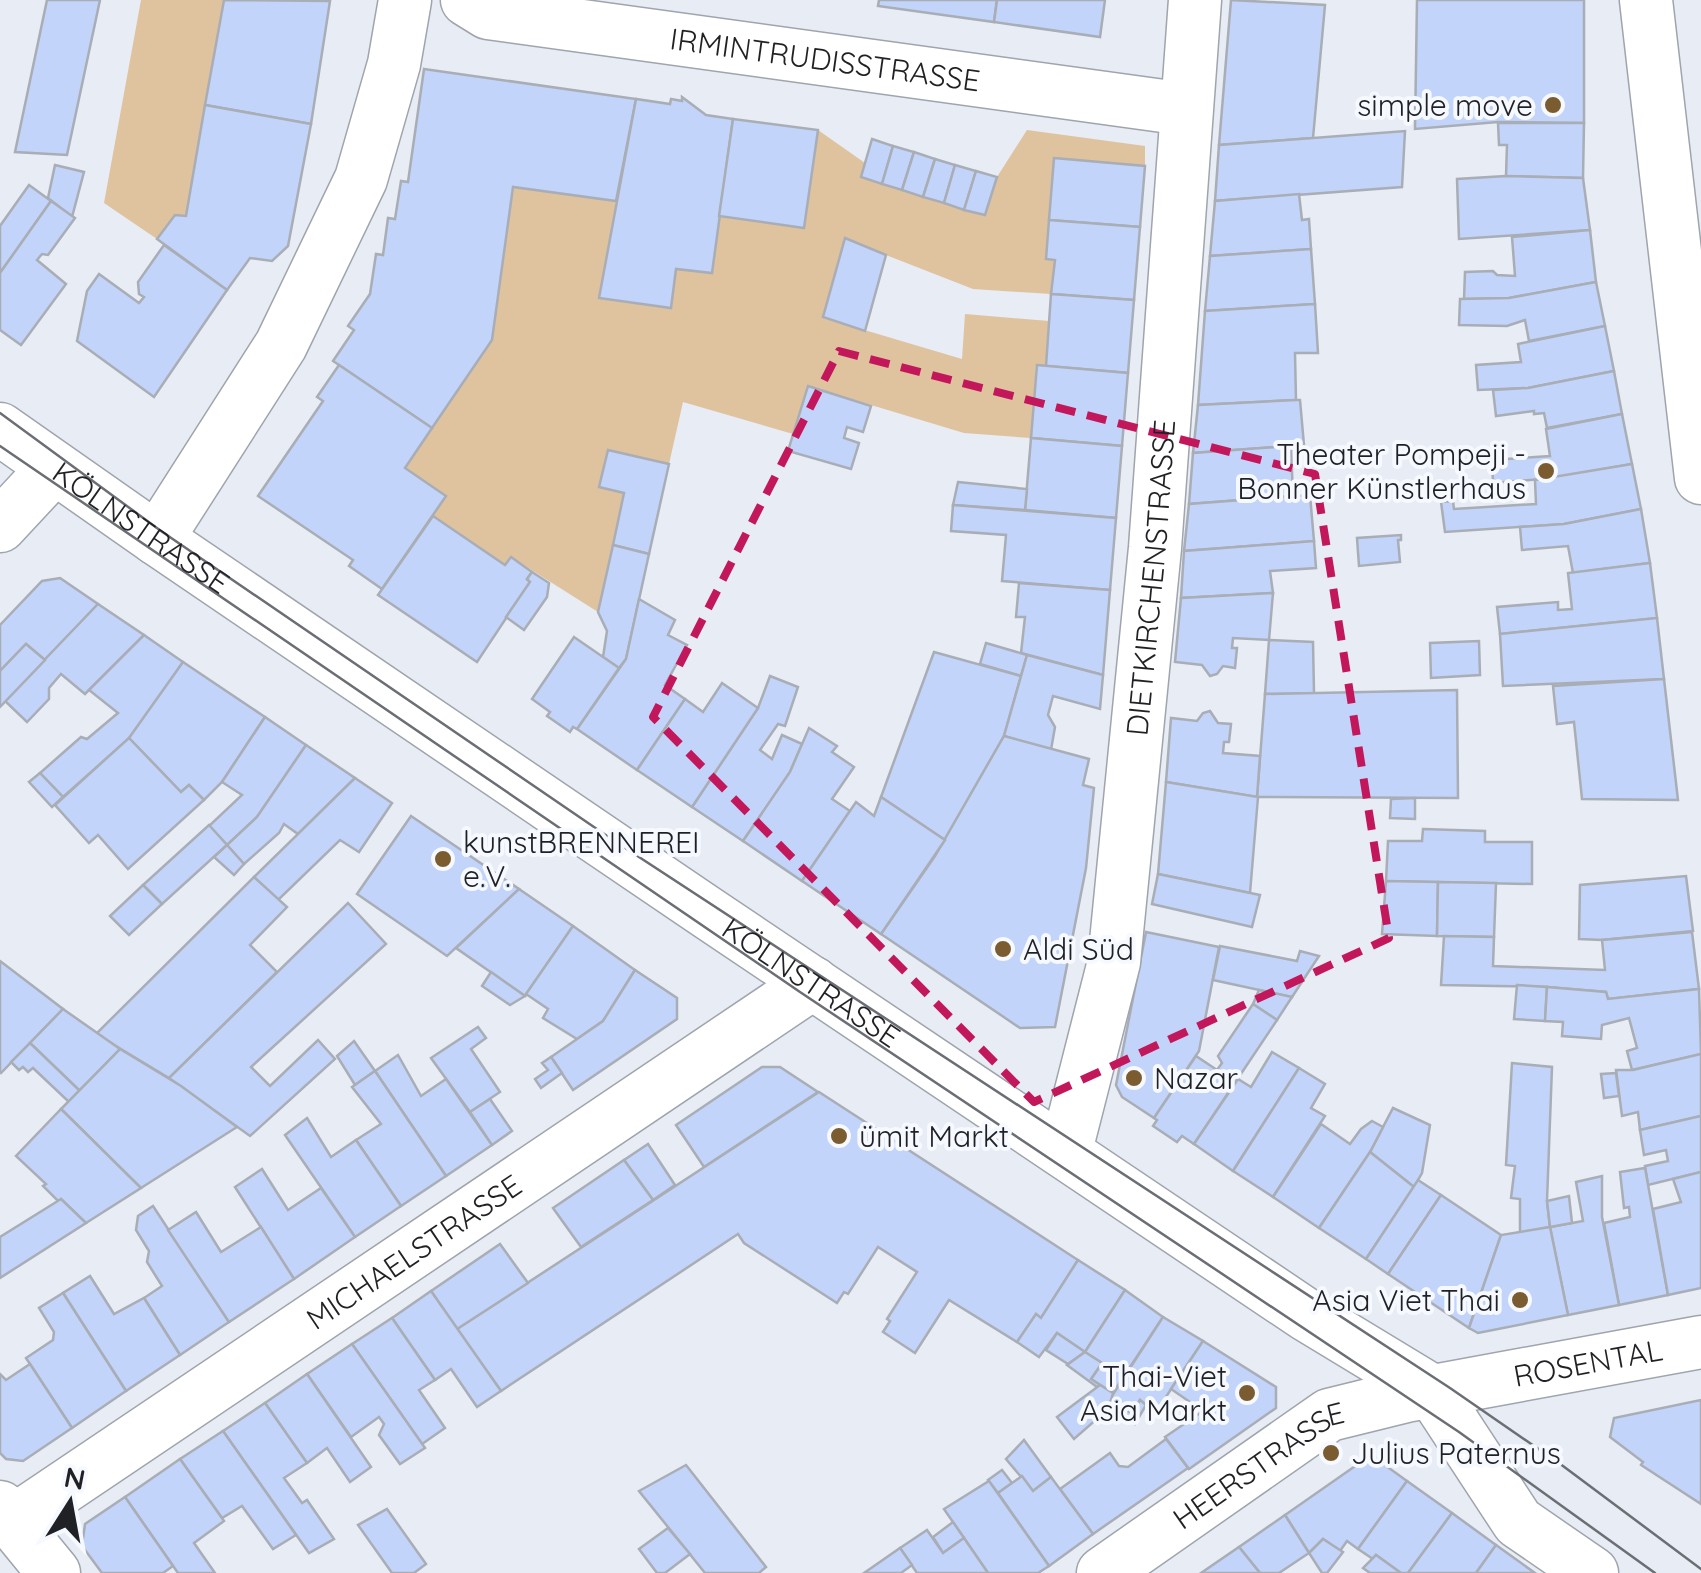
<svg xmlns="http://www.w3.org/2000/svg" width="1701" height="1573" viewBox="0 0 1701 1573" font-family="Quicksand,sans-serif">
  <rect width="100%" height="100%" fill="#e7ecf5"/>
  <!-- green -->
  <g fill="#dfc39f">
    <path d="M141 0H224L186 216 175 215 157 239 104 203Z"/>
    <path d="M818 130 865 163 861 177 984 215 997 177 1027 130 1145 146V166L1054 158 1046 259 1055 260 1051 294 973 289 845 239 824 318 962 359 965 314 1049 321 1046 366H1036L1031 438 964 433 808 386 793 434 683 402 669 464 608 451 600 487 624 493 598 612 511 557 505 565 433 516 446 496 405 468 492 340 513 187 616 201 600 297 671 307 676 269 712 273 719 216Z"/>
  </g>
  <!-- building -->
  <g fill="#c2d4f9" stroke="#a9adb6" stroke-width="2.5">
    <path d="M47 0H100L67 155 15 152Z"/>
    <path d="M224 0 330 1 311 124 205 105Z"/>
    <path d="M879 0H997L994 22 878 6Z"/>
    <path d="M997 0H1105L1100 37 994 22Z"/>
    <path d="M1231 0 1325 5 1313 138 1219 145Z"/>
    <path d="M1417 0H1584V123L1498 122 1415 129Z"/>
    <path d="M424 69 636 99 616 201 513 187 492 340 432 428 333 361 354 330 348 326 370 294 376 254 383 255 388 218 395 219 401 181 408 182Z"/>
    <path d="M682 97 706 115 733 119 712 273 676 269 671 308 599 298 636 99 670 104 671 99 682 101Z"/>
    <path d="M205 105 311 124 288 246 272 261 250 258 227 290 157 239 175 215 186 216Z"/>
    <path d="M733 119 818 130 804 228 719 216Z"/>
    <path d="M1498 123H1584L1583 178 1506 176 1507 145H1499Z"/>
    <path d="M1405 131 1402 187 1215 201 1219 145Z"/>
    <path d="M872 139 893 146 882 184 861 177Z"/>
    <path d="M893 146 914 152 902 190 882 184Z"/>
    <path d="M914 152 935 159 923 197 902 190Z"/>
    <path d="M1054 158 1145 166 1140 227 1049 220Z"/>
    <path d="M935 159 955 165 944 203 923 197Z"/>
    <path d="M55 165 84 172 72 217 48 198Z"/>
    <path d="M955 165 976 171 964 210 944 203Z"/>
    <path d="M976 171 997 177 985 215 964 210Z"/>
    <path d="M1506 176 1583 178 1590 230 1459 239 1457 179Z"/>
    <path d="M29 185 51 201 0 273V226Z"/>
    <path d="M1299 194 1302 220 1309 219 1311 249 1210 256 1215 201Z"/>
    <path d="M51 201 75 218 48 255 42 254 37 260 66 284 21 345 0 330V273Z"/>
    <path d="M1049 220 1140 227 1134 300 1051 294 1055 260 1046 259Z"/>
    <path d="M1590 230 1596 282 1509 298 1464 299 1465 272 1493 271 1497 275 1515 276 1512 237Z"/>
    <path d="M845 238 886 255 865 331 823 317Z"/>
    <path d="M164 245 227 290 154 397 77 341 87 291 99 274 139 303 144 297 139 294 138 282Z"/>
    <path d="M1311 249 1315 304 1205 311 1210 256Z"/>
    <path d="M1596 282 1605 326 1529 341 1525 320 1507 326 1459 325 1460 299 1509 298Z"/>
    <path d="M1051 294 1134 300 1128 373 1046 366Z"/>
    <path d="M1315 304 1318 353H1295L1296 400 1198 405 1205 311Z"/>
    <path d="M1605 326 1614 371 1528 388 1478 390 1476 365 1521 362 1518 344Z"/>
    <path d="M339 365 432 428 405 468 446 496 382 589 349 566 353 560 258 496 323 401 317 397Z"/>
    <path d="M1037 365 1128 373 1122 446 1031 438Z"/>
    <path d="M1614 371 1622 414 1547 428 1544 413 1534 414V411L1496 416 1493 390 1528 388Z"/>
    <path d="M808 386 871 406 863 432 847 427 844 438 859 443 851 469 788 451Z"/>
    <path d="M1296 400H1300L1304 445 1193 453 1198 405Z"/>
    <path d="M1622 414 1632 464 1554 478 1493 483 1492 460 1550 456 1546 429Z"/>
    <path d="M1031 438 1122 446 1116 518 1025 510Z"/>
    <path d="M1291 446 1293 496 1189 504 1193 453Z"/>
    <path d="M608 450 669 464 649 554 613 545 624 493 599 487Z"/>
    <path d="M1632 464 1641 509 1564 524 1445 532 1441 502 1453 501 1454 509 1536 504 1535 480Z"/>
    <path d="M958 482 1027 489 1025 510 953 505Z"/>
    <path d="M1310 495 1314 541 1184 551 1189 504Z"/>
    <path d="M953 505 1116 518 1110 590 1002 581 1006 535 951 531Z"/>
    <path d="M1641 509 1650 563 1573 573 1568 546 1522 550 1520 527 1564 524Z"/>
    <path d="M433 516 505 565 511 557 532 572 527 579 530 582 477 662 378 595Z"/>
    <path d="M1401 535V540H1398L1400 562 1359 566 1357 538Z"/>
    <path d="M1314 541 1316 568 1270 571 1273 593 1181 598 1184 551Z"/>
    <path d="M613 545 649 554 626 659 619 668 603 657 607 631 598 612Z"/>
    <path d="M1650 563 1657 618 1500 634 1497 607 1558 602V610L1572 609 1568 573Z"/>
    <path d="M532 572 549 583 547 597 524 630 506 617 530 582 527 579Z"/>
    <path d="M60 578 98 604 45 660 26 644 0 671V625L42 581Z"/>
    <path d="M1019 583 1110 590 1103 675 1021 653 1025 617H1016Z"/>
    <path d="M1273 593 1269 640 1233 638 1232 648H1237L1235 668 1223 666 1217 674 1210 676 1202 665 1175 662 1181 598Z"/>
    <path d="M639 599 675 620 668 635 687 645 665 685 685 699 637 770 577 729 626 659Z"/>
    <path d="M98 604 144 635 85 694 61 674 49 688V699L27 722 5 701Z"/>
    <path d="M1657 618 1664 679 1503 686 1500 634Z"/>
    <path d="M144 635 183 662 135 733 63 797 40 773 81 737 87 739 118 713 89 690Z"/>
    <path d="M574 637 619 668 577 729 573 727 570 732 547 716 550 712 532 699Z"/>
    <path d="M1269 640 1313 642 1314 693 1265 694Z"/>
    <path d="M1479 641 1480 675 1431 678 1430 643Z"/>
    <path d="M986 643 1027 655 1021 676 980 664Z"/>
    <path d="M26 644 45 660 0 707V671Z"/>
    <path d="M934 652 1021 676 1004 736 945 840 881 797Z"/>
    <path d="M1027 655 1103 675 1100 709 1053 696 1048 715 1055 727 1051 750 1004 736Z"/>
    <path d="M183 662 265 717 222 782 204 800 189 785 181 792 129 738Z"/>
    <path d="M770 676 798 687 785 726 778 724 760 750 772 759 782 735 802 744 790 772 743 841 692 807 758 708Z"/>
    <path d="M1664 679 1678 800 1582 799 1574 722 1557 724 1553 686Z"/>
    <path d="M722 683 758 708 692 807 637 770 685 699 703 712Z"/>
    <path d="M1457 690 1458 798 1257 797 1265 694Z"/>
    <path d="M1210 711 1218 723 1231 724 1229 742H1224L1223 753 1260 756 1257 797 1166 782 1171 718 1197 721 1203 713Z"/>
    <path d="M265 717 306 745 257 817 227 845 209 826 242 795 222 782Z"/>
    <path d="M809 728 837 746 832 752 854 767 832 799 850 811 802 881 743 841 790 772Z"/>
    <path d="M1004 736 1089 759 1083 785 1094 788 1086 868 1055 1027 1020 1028 881 934 935 856Z"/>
    <path d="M129 738 181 792 189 785 204 800 128 869 98 835 89 843 55 805Z"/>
    <path d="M306 745 355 778 298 834 284 824 279 833 244 864 227 845 257 817Z"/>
    <path d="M40 773 63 797 52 807 29 782Z"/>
    <path d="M355 778 392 803 359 852 340 840 277 901 254 877Z"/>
    <path d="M1166 782 1258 797 1250 893 1158 874Z"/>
    <path d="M881 797 945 840 881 934 802 881 856 802 874 816Z"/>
    <path d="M1415 798V819L1390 818 1391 799Z"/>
    <path d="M411 816 519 889 447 956 357 894Z"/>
    <path d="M209 825 227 845 162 904 143 885Z"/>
    <path d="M1423 829 1485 831V842H1532V884L1386 881 1388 841H1422Z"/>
    <path d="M227 845 244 864 234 875 214 857Z"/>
    <path d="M1158 874 1260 895 1252 927 1152 904Z"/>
    <path d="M1686 876 1693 931 1602 940 1579 939 1580 885Z"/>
    <path d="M254 877 287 907 250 945 277 972 169 1078 96 1034Z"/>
    <path d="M1386 881 1438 882 1437 936 1382 934Z"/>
    <path d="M1438 882 1496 883 1494 937 1437 936Z"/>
    <path d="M143 885 162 904 129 935 110 916Z"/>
    <path d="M519 889 573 926 525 996 456 948Z"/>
    <path d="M348 903 386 944 251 1067 270 1086 318 1040 335 1059 250 1136 169 1078Z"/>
    <path d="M573 926 635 970 603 1021 577 1039 543 1018 548 1009 526 994Z"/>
    <path d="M1146 932 1219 947 1199 1051 1154 1118 1122 1097 1116 1085Z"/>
    <path d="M1692 932 1699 989 1608 999 1606 992 1547 987 1441 985 1444 936 1494 937 1493 966 1605 970 1602 940Z"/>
    <path d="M1220 946 1297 961 1300 951 1319 956 1292 997 1213 980Z"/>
    <path d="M0 961 63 1009 1 1073 0 1072Z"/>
    <path d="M635 970 677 998V1019L573 1090 551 1057 603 1021Z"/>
    <path d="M491 972 525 996 510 1005 482 986Z"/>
    <path d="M1517 985 1547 987 1545 1021 1514 1019Z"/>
    <path d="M1547 987 1606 992 1608 999 1699 989 1701 1054 1632 1070 1627 1051 1637 1048 1629 1018 1602 1025 1601 1039 1562 1036 1563 1022 1545 1021Z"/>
    <path d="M1259 990 1292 997 1277 1020 1253 1004Z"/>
    <path d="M1253 1004 1277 1020 1194 1144 1182 1136 1177 1142 1153 1126 1157 1120 1154 1118 1196 1056 1217 1070 1222 1063 1218 1056Z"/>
    <path d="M63 1009 120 1049 80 1091 30 1043Z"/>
    <path d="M478 1027 486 1038 471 1049 500 1092 470 1112 431 1058Z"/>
    <path d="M354 1041 375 1071 355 1085 337 1056Z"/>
    <path d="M30 1043 80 1091 69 1102 33 1068 28 1072 23 1067 19 1070 11 1062Z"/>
    <path d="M120 1049 181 1086 237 1127 141 1188 61 1109Z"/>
    <path d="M1272 1052 1299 1068 1233 1171 1194 1144 1238 1079 1251 1087Z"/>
    <path d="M1701 1054V1116L1640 1130 1638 1112 1622 1116 1616 1070H1633Z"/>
    <path d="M398 1055 421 1096 446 1079 492 1145 446 1176 375 1071Z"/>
    <path d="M551 1057 562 1073 541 1088 535 1079 548 1070 542 1063Z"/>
    <path d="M1512 1063 1552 1067 1547 1201 1550 1227 1520 1233V1199L1511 1198 1515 1166 1506 1165Z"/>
    <path d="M762 1067H780L818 1092 704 1167 676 1125Z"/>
    <path d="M1299 1068 1325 1084 1311 1108 1325 1116 1273 1197 1233 1171Z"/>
    <path d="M375 1071 446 1176 401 1206 356 1140 381 1124 352 1087Z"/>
    <path d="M1616 1073 1619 1096 1604 1098 1601 1074Z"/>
    <path d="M819 1092 1078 1260 1041 1318 1036 1314 1017 1342 949 1300 915 1353 883 1332 890 1321 887 1319 917 1272 878 1247 848 1294 844 1292 837 1303 744 1243 738 1234 501 1391 457 1329Z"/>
    <path d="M490 1099 512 1131 492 1145 470 1112Z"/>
    <path d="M1393 1108 1430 1125 1422 1173 1414 1187 1370 1152Z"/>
    <path d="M61 1109 141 1188 86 1223 61 1199 58 1201 43 1186 46 1184 16 1156Z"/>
    <path d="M1701 1116V1172L1648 1185 1645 1166 1668 1161 1666 1150 1644 1155 1640 1130Z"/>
    <path d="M307 1118 331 1157 356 1140 401 1206 355 1237 285 1135Z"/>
    <path d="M1372 1121 1383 1127 1370 1152 1319 1228 1273 1197 1321 1124 1350 1144 1361 1129Z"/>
    <path d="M648 1144 675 1185 653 1200 624 1160Z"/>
    <path d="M1370 1152 1414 1187 1366 1259 1319 1228Z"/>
    <path d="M624 1160 653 1200 581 1247 553 1208Z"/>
    <path d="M1645 1168 1668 1295 1619 1305 1604 1223 1630 1217 1629 1207 1624 1208 1620 1172Z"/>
    <path d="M262 1169 288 1210 321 1188 355 1237 294 1279 235 1187Z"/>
    <path d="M1701 1172V1288L1668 1295 1653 1209 1681 1202 1673 1179Z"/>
    <path d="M1602 1176V1217L1619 1305 1568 1315 1550 1227 1583 1221 1576 1182Z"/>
    <path d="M1418 1180 1441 1195 1388 1274 1366 1259Z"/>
    <path d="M1441 1195 1501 1235 1469 1328 1388 1274Z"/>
    <path d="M1569 1196 1572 1223 1550 1227 1547 1201Z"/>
    <path d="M61 1199 86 1223 0 1278V1237Z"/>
    <path d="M153 1206 229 1322 180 1355 144 1298 162 1286 147 1262 149 1251 136 1230 138 1216Z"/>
    <path d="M196 1212 221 1252 261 1227 294 1279 229 1322 168 1230Z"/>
    <path d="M1550 1227 1568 1315 1478 1333 1469 1328 1501 1235Z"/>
    <path d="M500 1244 528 1283 457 1329 431 1291Z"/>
    <path d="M1078 1260 1125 1290 1085 1352 1057 1333 1039 1357 1017 1342 1036 1314 1041 1318Z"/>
    <path d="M90 1276 114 1314 144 1298 180 1355 126 1391 63 1293Z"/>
    <path d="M1125 1290 1163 1317 1113 1393 1091 1379 1102 1363 1085 1352Z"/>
    <path d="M431 1291 501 1391 477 1407 451 1369 435 1380 392 1318Z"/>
    <path d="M63 1293 126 1391 72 1428 26 1358 53 1340 54 1332 39 1308Z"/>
    <path d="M1163 1317 1203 1341 1156 1412 1140 1400 1132 1414 1110 1399Z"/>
    <path d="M392 1318 435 1380 419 1390 445 1428 422 1444 352 1344Z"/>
    <path d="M1057 1333 1085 1352 1068 1364 1046 1350Z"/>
    <path d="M1203 1341 1276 1387V1408L1189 1469 1165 1437 1203 1411 1171 1389Z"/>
    <path d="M352 1344 425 1448 400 1464 379 1435 384 1424 379 1417 351 1437 307 1374Z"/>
    <path d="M1085 1352 1102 1363 1091 1379 1100 1385 1097 1387 1067 1365Z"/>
    <path d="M30 1364 72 1428 23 1461 6 1459 0 1453V1374L6 1380Z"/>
    <path d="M307 1374 371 1467 350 1482 327 1448 307 1463 265 1403Z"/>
    <path d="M1100 1385 1113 1393 1111 1400 1098 1418 1074 1439 1057 1417Z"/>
    <path d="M1140 1400 1146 1405 1135 1424 1120 1415 1124 1408 1132 1414Z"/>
    <path d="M1701 1400V1504L1641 1465 1643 1462 1610 1437 1614 1418Z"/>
    <path d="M265 1403 307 1463 284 1478 302 1503 307 1500 334 1539 309 1553 223 1431Z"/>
    <path d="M223 1431 296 1535 273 1549 242 1506 222 1518 180 1459Z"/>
    <path d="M1166 1439 1188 1468 1093 1534 1060 1489 1110 1453 1119 1466 1128 1467Z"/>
    <path d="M1024 1440 1051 1477 1033 1491 1006 1459Z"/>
    <path d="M1371 1455 1407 1481 1358 1549 1347 1541 1340 1551 1323 1539 1309 1553 1285 1515Z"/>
    <path d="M180 1459 224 1521 194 1543 215 1573H178L125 1497Z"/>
    <path d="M686 1465 766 1567 759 1573H705L639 1491Z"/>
    <path d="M1002 1470 1012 1483 998 1493 988 1480Z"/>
    <path d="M1022 1476 1033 1491 1051 1477 1093 1534 1049 1566 998 1493Z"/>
    <path d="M989 1481 1049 1566 1038 1573H988L944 1509Z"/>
    <path d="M1407 1481 1452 1513 1408 1573H1401L1376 1555 1373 1559 1358 1549Z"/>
    <path d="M125 1497 173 1566 163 1573H102L82 1546 85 1524Z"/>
    <path d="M387 1509 426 1564 414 1573H392L358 1525Z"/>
    <path d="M1452 1513 1496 1545 1476 1573H1408Z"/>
    <path d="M1285 1515 1309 1553 1279 1573H1260L1239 1547Z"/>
    <path d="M953 1522 964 1538 943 1553 933 1537Z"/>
    <path d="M668 1528 690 1554 665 1573H657L639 1549Z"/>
    <path d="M927 1530 943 1553 964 1538 988 1573H917L900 1548Z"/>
    <path d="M1323 1539 1343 1552 1327 1573H1322L1309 1553Z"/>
    <path d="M1496 1545 1535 1573H1476Z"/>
    <path d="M1239 1547 1260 1573H1201Z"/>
    <path d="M900 1548 912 1565 901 1573H864Z"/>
    <path d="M1376 1555 1401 1573H1370L1363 1568Z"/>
  </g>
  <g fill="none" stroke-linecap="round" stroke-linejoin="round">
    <defs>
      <g id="minor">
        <path id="s1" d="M467 0 488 13 1185 109"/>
        <path d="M1646 0 1701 478"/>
        <path id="s2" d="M0 429 157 539 705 911 1305 1314 1432 1391 1518 1522 1592 1573"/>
        <path d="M0 526 54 468"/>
        <path d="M157 539 281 345 361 179 394 64 405 0"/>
        <path id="s3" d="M1066 1150 1114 962 1155 548 1195 0"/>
        <path d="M0 1507 54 1573"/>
        <path id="s4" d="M14 1521 813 983"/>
        <path id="s5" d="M1103 1573 1329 1415 1406 1396 1701 1342"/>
      </g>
    </defs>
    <!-- minor casing -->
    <use href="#minor" stroke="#9fa4ad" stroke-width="55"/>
    <!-- minor -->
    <use href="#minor" stroke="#fff" stroke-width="52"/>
    <!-- tram -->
    <g stroke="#6b6f74" stroke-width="2.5">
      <path d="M0 413 161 531 613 840 1450 1388 1563 1466 1701 1569"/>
      <path d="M0 446 800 992 1459 1432 1655 1573"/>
    </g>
  </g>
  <!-- marked area -->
  <path fill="none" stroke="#c2185b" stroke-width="8" stroke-dasharray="20 12" stroke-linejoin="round" d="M839 351 1315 474 1389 938 1034 1102 653 717Z"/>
  <!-- markers -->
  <g fill="#7b5c31" stroke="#f6f9ff" stroke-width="4">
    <circle cx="1553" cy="105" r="10"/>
    <circle cx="1546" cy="471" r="10"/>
    <circle cx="443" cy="859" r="10"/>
    <circle cx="1003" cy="949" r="10"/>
    <circle cx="1134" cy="1078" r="10"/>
    <circle cx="839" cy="1136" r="10"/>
    <circle cx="1520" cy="1300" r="10"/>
    <circle cx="1247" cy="1393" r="10"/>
    <circle cx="1331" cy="1453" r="10"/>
  </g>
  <g text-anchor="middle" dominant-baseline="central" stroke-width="8" stroke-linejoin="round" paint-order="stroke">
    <!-- street labels -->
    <g font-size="30" fill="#1f2124" stroke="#f6f9ff">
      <text stroke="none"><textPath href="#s1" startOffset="365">IRMINTRUDISSTRASSE</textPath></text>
      <text stroke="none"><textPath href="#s2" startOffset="172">KÖLNSTRASSE</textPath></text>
      <text stroke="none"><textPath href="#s3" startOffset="580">DIETKIRCHENSTRASSE</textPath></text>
      <text stroke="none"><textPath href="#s2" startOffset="982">KÖLNSTRASSE</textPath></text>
      <text stroke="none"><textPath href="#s4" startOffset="482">MICHAELSTRASSE</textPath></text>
      <text stroke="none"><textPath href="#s5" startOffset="540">ROSENTAL</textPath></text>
      <text stroke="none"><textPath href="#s5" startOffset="190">HEERSTRASSE</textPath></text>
    </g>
    <!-- poi labels -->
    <g font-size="30" fill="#1f2124" stroke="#f6f9ff" text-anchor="start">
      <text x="1533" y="105" text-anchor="end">simple move</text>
      <text x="1526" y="454" text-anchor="end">Theater Pompeji -<tspan x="1526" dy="34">Bonner Künstlerhaus</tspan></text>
      <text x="463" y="842">kunstBRENNEREI<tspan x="463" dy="34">e.V.</tspan></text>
      <text x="1023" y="949">Aldi Süd</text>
      <text x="1154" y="1078">Nazar</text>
      <text x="859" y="1136">ümit Markt</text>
      <text x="1500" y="1300" text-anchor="end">Asia Viet Thai</text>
      <text x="1227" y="1376" text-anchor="end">Thai-Viet<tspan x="1227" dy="34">Asia Markt</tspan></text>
      <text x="1351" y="1453">Julius Paternus</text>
    </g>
  </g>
  <!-- north arrow -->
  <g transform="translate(70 1503) rotate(11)" stroke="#f6f9ff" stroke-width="8" paint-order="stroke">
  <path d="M0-8L18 38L0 25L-18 38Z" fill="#1f2124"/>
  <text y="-15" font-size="28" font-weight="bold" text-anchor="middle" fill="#1f2124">N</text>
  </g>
</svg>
